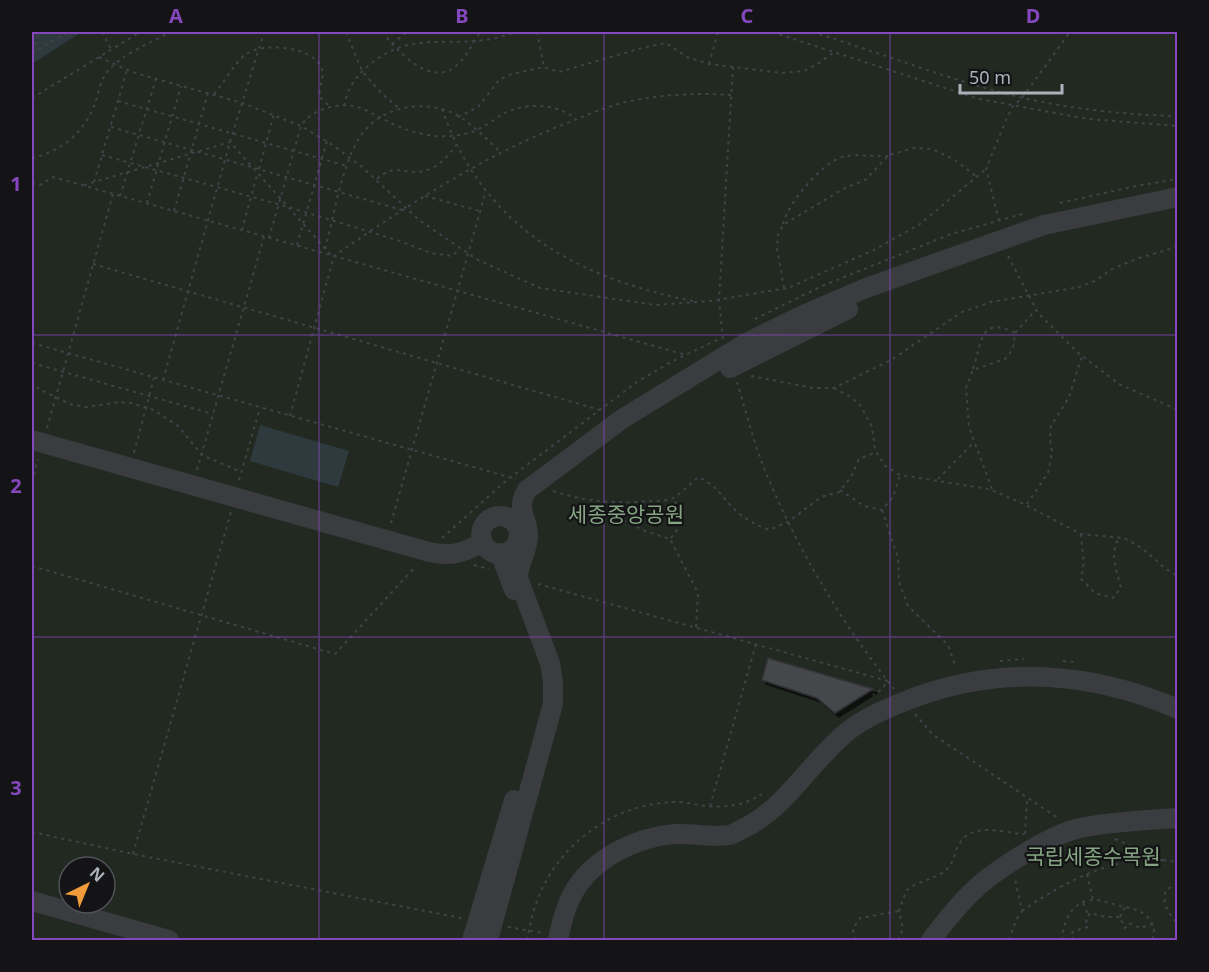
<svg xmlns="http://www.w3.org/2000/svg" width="1209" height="972" viewBox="0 0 1209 972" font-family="'Noto Sans','Noto Sans KR',sans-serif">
  <defs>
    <filter id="shadow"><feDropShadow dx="4" dy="4" stdDeviation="0" flood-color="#0009"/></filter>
  </defs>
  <rect width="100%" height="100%" fill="#19191b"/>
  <!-- green -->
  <path fill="#212921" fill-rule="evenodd" d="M82 32H1177V940H32V64ZM69 867H105V903H69Z"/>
  <!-- water -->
  <g fill="#2f3a3f">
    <path d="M32 32H82L32 64Z"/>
    <path d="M260 425 349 451 338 487 250 461Z"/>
  </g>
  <!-- building -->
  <path fill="#45474b" stroke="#333337" stroke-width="1.5" filter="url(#shadow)" d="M768 658 873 689 835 713 817 698 762 680Z"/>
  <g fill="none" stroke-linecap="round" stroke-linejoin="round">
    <!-- path -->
    <g stroke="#404347" stroke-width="2" stroke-dasharray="3 4.5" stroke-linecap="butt">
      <path d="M102 32 111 49"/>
      <path d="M346 32 362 71 382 94 400 109"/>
      <path d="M382 32C396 49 426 84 452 69 464 61 473 44 480 32"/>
      <path d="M537 32 544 67"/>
      <path d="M772 32 979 99 1088 119 1178 126"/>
      <path d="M812 32C882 53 951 81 1023 98 1073 109 1126 115 1178 116"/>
      <path d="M392 44 407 32"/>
      <path d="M33 52 39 32"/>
      <path d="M32 53 68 32"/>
      <path d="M99 57 132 72 242 103 301 126 331 144 361 166 419 220 478 260 540 288 655 305 710 301 788 288 874 250 920 224 986 169"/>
      <path d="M709 64 718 32"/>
      <path d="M214 94C225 82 234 63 246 54 263 42 314 46 322 69 325 78 318 87 320 97L330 107"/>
      <path d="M32 98 140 32"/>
      <path d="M118 101 347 166"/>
      <path d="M344 106C347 90 355 77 367 67 407 32 439 46 485 40 495 39 506 35 516 32"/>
      <path d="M442 109C483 227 576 278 693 301"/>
      <path d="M458 117 478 107 500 79 512 74 544 67 559 72 642 48 666 43 687 57 709 64 782 73 804 71 819 63 834 52"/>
      <path d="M111 127 402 210"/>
      <path d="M102 155 288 207 400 241 431 253 452 256 460 249"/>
      <path d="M32 158C61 151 82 135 94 106 98 97 99 84 105 75 117 56 152 42 171 32"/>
      <path d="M259 169 274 114"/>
      <path d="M377 179C396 161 407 177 427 170 440 166 448 156 456 145"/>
      <path d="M94 182 127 70"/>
      <path d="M32 183 40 185 53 177 686 355"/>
      <path d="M84 185 230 142 331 255"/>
      <path d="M120 196 156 79"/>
      <path d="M425 196 480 211"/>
      <path d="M147 203 181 86"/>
      <path d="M1060 203 1136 186 1178 179"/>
      <path d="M174 211 208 93"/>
      <path d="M999 221 986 169 1006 120 1013 106 1022 98 1070 32"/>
      <path d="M783 224C787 204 824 160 845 156 858 154 874 157 888 156"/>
      <path d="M242 230 257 175"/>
      <path d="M269 238 301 126C310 110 336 103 354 106 366 109 376 116 387 121 402 129 418 134 435 136 448 137 463 135 475 131 485 127 494 119 503 114 526 102 556 103 576 119"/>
      <path d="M297 245 327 141"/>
      <path d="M325 249C334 216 341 169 358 140 377 107 422 98 455 114 472 124 486 138 500 152"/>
      <path d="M1008 256 1038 313 1077 352 1119 384 1178 410"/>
      <path d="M93 264 600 410"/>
      <path d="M784 288 777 248 778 235 783 225 843 189 865 180 889 155 914 148 932 149 955 160 977 177"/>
      <path d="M755 319 822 286 951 234 1026 213"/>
      <path d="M723 339 719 300 733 66"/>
      <path d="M32 343 516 479"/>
      <path d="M32 363 213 414"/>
      <path d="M973 369C982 342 980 315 1015 333"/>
      <path d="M751 376 813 388H834L891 360 962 312 991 302 1079 287 1095 281 1112 269 1139 258 1170 249 1178 245"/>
      <path d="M163 380 230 142 264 32"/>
      <path d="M32 381 39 389 70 404 86 407 120 402 131 403 154 410 178 426 202 455 241 472"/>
      <path d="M737 382C746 412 754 444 766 473 798 550 842 624 894 689"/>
      <path d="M834 388 851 397 861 406 872 427 875 449 884 465 900 475 989 489 1024 504 1081 534 1124 538 1143 549 1166 569 1178 576"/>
      <path d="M290 416 334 256C408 205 483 156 567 123 589 114 612 104 636 100 668 94 699 93 731 95"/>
      <path d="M47 428 113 194"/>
      <path d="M134 453 154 378"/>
      <path d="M197 470 264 237"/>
      <path d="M938 479 974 442"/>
      <path d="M239 480 260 408"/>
      <path d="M32 482 38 459"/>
      <path d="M992 489 969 427 966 388 973 370 1005 359 1013 349 1015 333 1036 310"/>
      <path d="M840 490 864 506 882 510 893 497 900 475"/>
      <path d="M553 491C585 502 617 504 650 501 657 501 668 501 673 498 682 493 690 483 699 477 719 488 720 495 735 510 745 519 756 525 769 530L788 522 821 497 839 492 851 477 859 459 877 452"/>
      <path d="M613 502 617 517 645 531 670 539 698 593 696 627"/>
      <path d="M1027 504 1048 473 1052 452 1050 439 1051 426 1069 397 1082 356"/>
      <path d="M882 510 898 558 899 582 908 606 948 645 956 668"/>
      <path d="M391 523 486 191"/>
      <path d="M1081 534C1082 554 1086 558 1081 579L1095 593 1113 598 1121 588C1117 571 1109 554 1119 538"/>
      <path d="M442 538 507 480 637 382 671 362 719 339"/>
      <path d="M671 538C685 520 683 517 673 498"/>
      <path d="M474 565 489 569"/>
      <path d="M32 566 335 654 416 566"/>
      <path d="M538 584 888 681 881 690 873 695"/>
      <path d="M1000 661 1024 659"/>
      <path d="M1063 661 1075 662"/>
      <path d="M915 714 932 734 1058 818"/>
      <path d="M710 806 756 644"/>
      <path d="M32 832 133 854 461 918"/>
      <path d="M1025 834 1027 798"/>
      <path d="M1115 839 1163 860 1178 862"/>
      <path d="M133 854 231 512"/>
      <path d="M1087 874 1093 900"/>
      <path d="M1178 889 1171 887 1166 890C1161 902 1169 915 1178 924"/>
      <path d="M1083 903 1088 914"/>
      <path d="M1022 911C1055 888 1090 869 1130 861 1141 860 1152 860 1163 860"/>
      <path d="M1120 917 1125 907"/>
      <path d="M508 927 544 933"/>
      <path d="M527 940C530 927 532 913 537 901 558 843 616 802 678 802 687 802 696 805 705 806 726 808 745 805 762 794"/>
      <path d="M855 940 853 929 860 918 899 911"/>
      <path d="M898 940 903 929 899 911 906 891C917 880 936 880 947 869 954 862 955 851 959 844 973 821 1003 833 1024 834"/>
      <path d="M1009 940 1016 920 1022 911 1015 879"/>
      <path d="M1062 940C1063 921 1073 898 1097 900 1105 901 1112 904 1120 906 1130 908 1143 910 1149 919 1155 926 1155 932 1152 940H1150"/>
      <path d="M1074 940 1071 934 1074 931 1088 927 1086 920 1090 913 1106 917H1120L1125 928 1129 923 1140 928 1153 924"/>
    </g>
    <!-- minor -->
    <g stroke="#3a3c40" stroke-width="20">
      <path d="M730 368 848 309"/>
      <path d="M32 440 429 552C452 557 463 553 483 542"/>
      <circle cx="500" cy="535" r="19"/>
      <path d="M500 553 514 590"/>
      <path d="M32 901 169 940"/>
      <path d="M472 940 514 800"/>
      <path d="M488 940 553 704V682L550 663 518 578C518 563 528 551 528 536 528 516 515 510 527 490L622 419 746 343 801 316 866 288 1044 225 1178 197"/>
      <path d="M558 940C561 924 565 908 573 893 593 858 636 837 675 834 693 833 713 838 730 835 736 833 744 828 750 825 789 803 813 759 848 731 866 717 887 708 908 700 998 665 1090 671 1178 709"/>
      <path d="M931 940C944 923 957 906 973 891 995 870 1047 837 1076 829 1104 822 1148 820 1178 818"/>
    </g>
  </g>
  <!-- grid -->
  <path fill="none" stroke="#8547be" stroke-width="1.5" stroke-opacity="0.55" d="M319 32V940M604 32V940M890 32V940M32 335H1178M32 637H1178"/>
  <g text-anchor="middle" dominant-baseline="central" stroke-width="4.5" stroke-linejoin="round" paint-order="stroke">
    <!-- park labels -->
    <g font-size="21" fill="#85a583" stroke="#141416">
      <text x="626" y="514">세종중앙공원</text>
      <text x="1093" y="856">국립세종수목원</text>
    </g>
  </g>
  <!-- border -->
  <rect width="1209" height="972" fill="none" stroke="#141416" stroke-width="66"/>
  <!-- north arrow -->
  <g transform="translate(87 885) rotate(43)"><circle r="28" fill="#141416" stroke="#505358" stroke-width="1.5"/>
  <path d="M0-4.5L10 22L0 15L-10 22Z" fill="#f19c3b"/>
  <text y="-9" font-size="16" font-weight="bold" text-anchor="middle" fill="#abb2ba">N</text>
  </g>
  <!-- scale -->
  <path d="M960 84v9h102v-9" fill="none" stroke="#abb2ba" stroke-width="3"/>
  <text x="969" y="84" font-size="18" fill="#abb2ba" stroke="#141416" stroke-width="4.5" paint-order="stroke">50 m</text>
  <rect x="33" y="33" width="1143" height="906" fill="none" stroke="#8547be" stroke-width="2"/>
  <g font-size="20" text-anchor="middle" font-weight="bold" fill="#8547be">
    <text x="176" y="23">A</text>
    <text x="462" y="23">B</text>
    <text x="747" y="23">C</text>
    <text x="1033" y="23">D</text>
    <text x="16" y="191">1</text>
    <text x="16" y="493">2</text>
    <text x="16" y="795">3</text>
  </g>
</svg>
